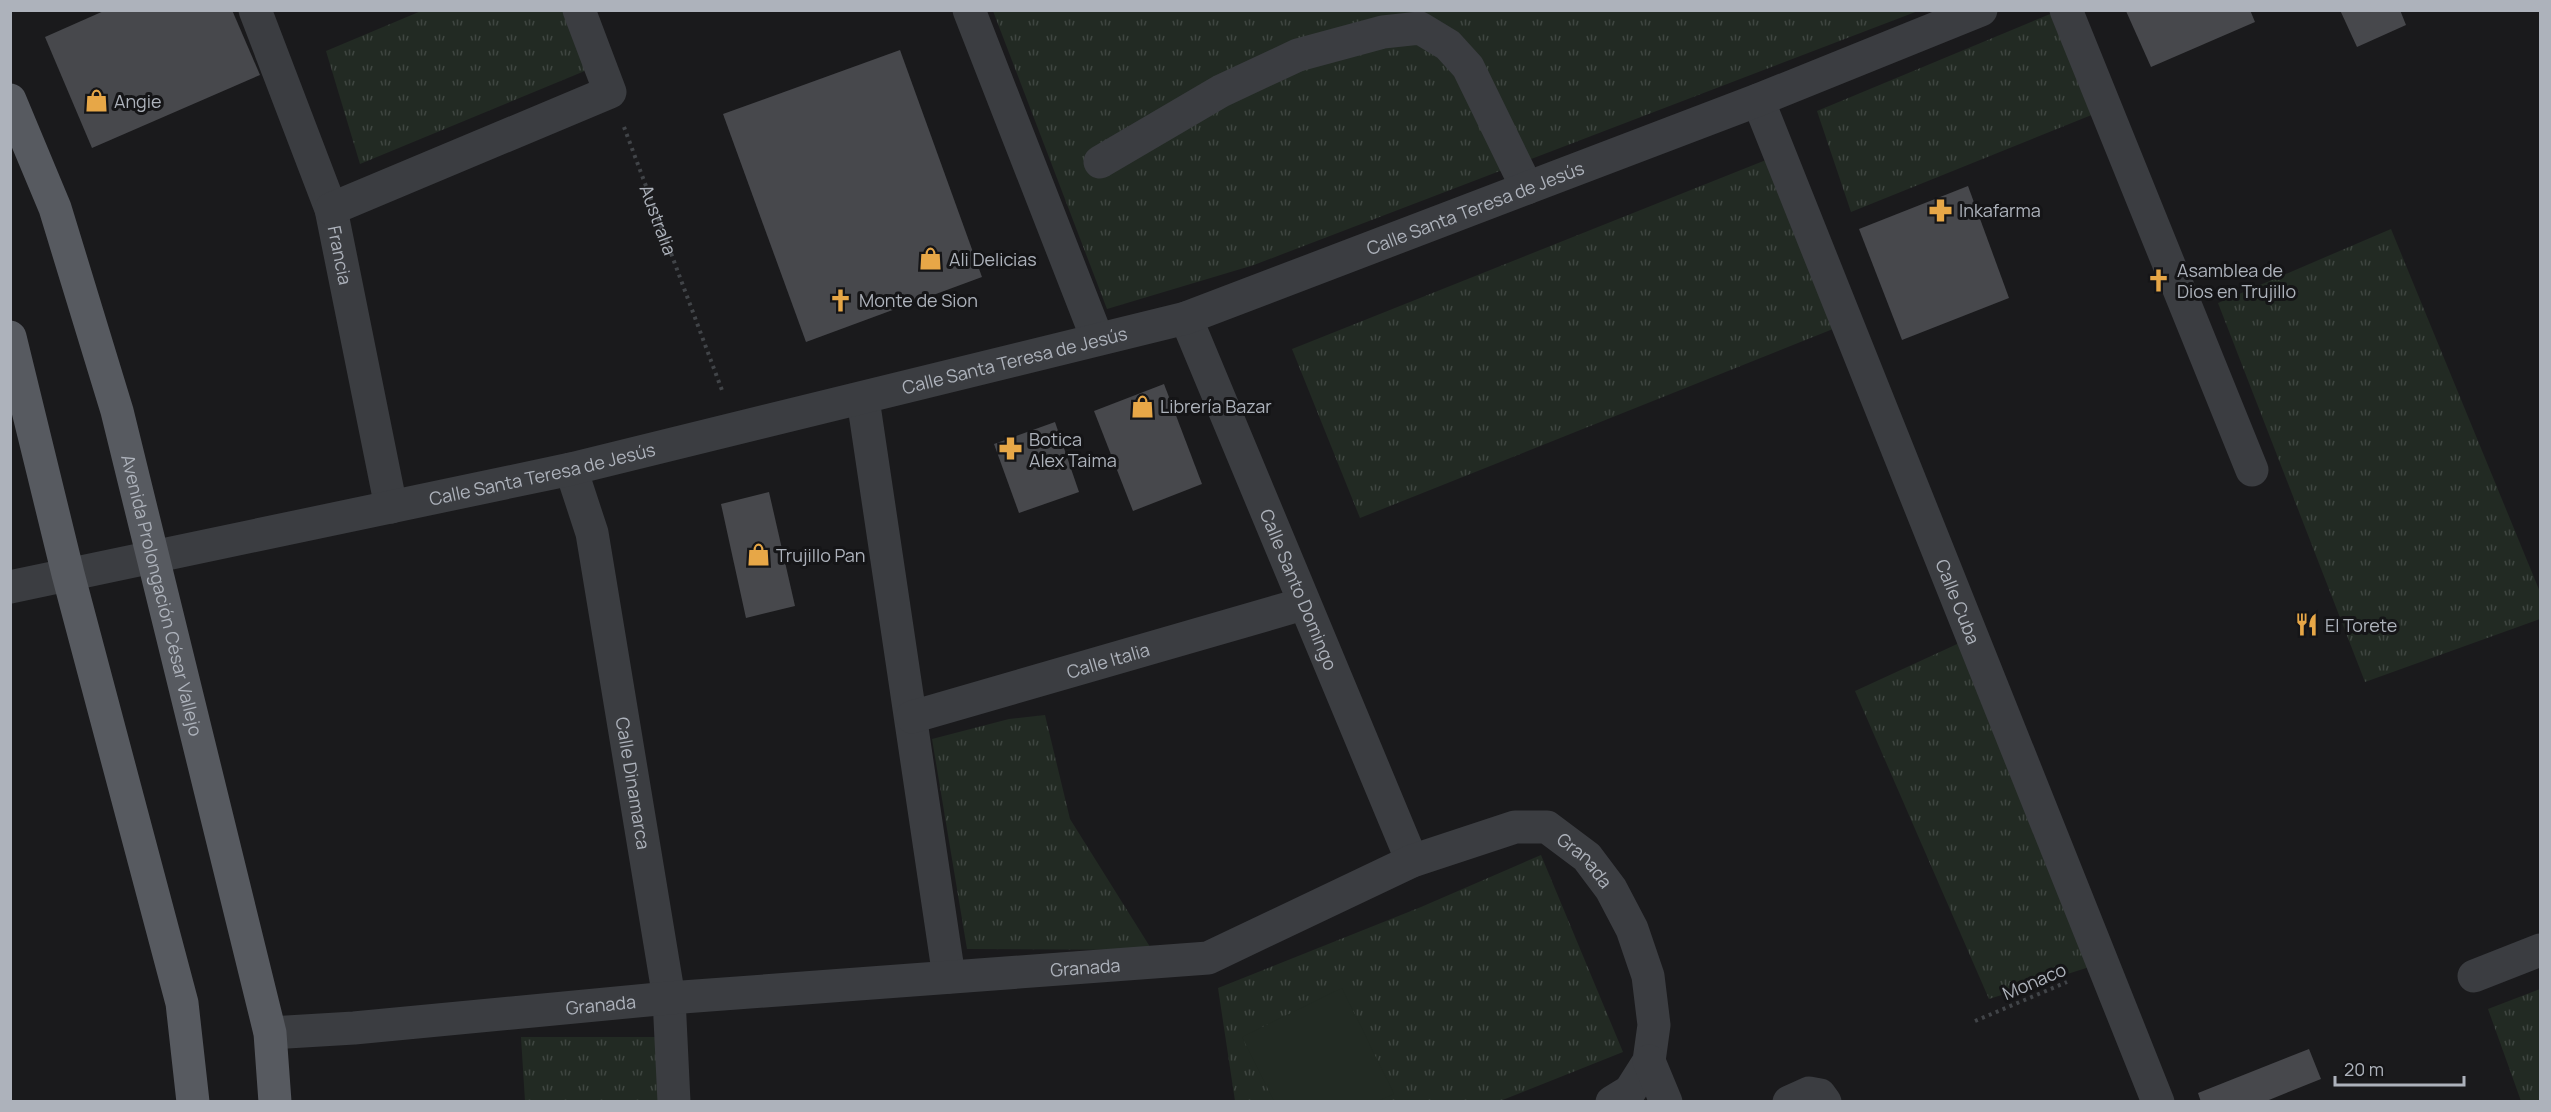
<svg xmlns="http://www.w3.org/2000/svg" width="2551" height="1112" viewBox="0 0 2551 1112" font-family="Manrope,sans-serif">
  <defs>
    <pattern id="grass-tufts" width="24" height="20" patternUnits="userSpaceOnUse" patternTransform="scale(1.5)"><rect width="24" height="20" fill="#222a23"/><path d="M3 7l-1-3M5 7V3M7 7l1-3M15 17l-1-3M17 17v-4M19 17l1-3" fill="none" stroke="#3f4641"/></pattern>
  </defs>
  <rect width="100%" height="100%" fill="#1a1a1c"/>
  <!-- grass -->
  <g fill="url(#grass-tufts)">
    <path d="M421 11H566L592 68 360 164 326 51Z"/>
    <path d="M993 11H1918L1254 265 1107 309Z"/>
    <path d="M2055 12 2094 114 1851 212 1817 111Z"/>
    <path d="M1771 158 1838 327 1360 518 1292 349Z"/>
    <path d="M2391 229 2540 592V619L2365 682 2218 303Z"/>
    <path d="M1968 639 2102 963 1989 999 1855 691Z"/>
    <path d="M1045 715 1070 819 1152 950 967 949 932 739 1009 719Z"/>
    <path d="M1541 855 1623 1052 1500 1101H1235L1218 988 1421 907Z"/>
    <path d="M2540 989V1101H2521L2488 1009Z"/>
    <path d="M521 1037H663L669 1101H525Z"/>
  </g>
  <!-- pitch -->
  <path fill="#222a23" d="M1342 988 1394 1094 1378 1101H1274L1242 1037Z"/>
  <!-- building -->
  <g fill="#47484c">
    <path d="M106 10H232L260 75 92 148 45 37Z"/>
    <path d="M2250 10 2255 22 2151 67 2126 11Z"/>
    <path d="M2340 10H2400L2406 25 2357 47Z"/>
    <path d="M900 50 982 277 806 342 723 114Z"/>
    <path d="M1968 186 2009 298 1902 340 1859 229Z"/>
    <path d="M1164 384 1202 484 1133 511 1094 411Z"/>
    <path d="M1055 422 1079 492 1019 513 994 444Z"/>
    <path d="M769 492 795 606 746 618 721 504Z"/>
    <path d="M2309 1049 2321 1079 2264 1102H2201L2198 1093Z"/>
  </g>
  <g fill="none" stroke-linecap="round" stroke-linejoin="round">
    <!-- path -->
    <g stroke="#414448" stroke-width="4" stroke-dasharray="3 4.5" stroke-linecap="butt">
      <path id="s1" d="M624 127 723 393"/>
      <path d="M1975 1021 2067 982"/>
    </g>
    <!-- minor -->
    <g stroke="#3b3d41" stroke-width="33">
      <path id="s2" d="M255 10 331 209 391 507"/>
      <path d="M969 10 1097 338"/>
      <path d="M2066 10 2252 470"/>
      <path id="s3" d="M1758 100 2158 1102"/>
      <path d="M1100 162 1221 91 1298 55 1383 32 1420 28 1448 45 1468 67 1527 188"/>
      <path d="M331 209 610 92 579 10"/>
      <path id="s4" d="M1186 318 1412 861"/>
      <path d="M863 399 949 977"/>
      <path id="s5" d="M571 469 592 533 669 998 674 1102"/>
      <path id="s6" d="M10 587 571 469 1186 318 1758 100 1981 10"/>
      <path id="s7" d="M912 717 1303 604"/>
      <path d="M2474 976 2540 950"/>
      <path id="s8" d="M270 1033 354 1028 669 998 1208 958 1412 861 1515 827H1547L1587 857 1611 889 1632 929 1648 976 1654 1025 1649 1061 1630 1091 1612 1102"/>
      <path d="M1649 1061 1666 1102"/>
      <path d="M1789 1102 1809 1093 1820 1095 1825 1102"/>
    </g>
    <!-- major -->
    <g stroke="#575a60" stroke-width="33">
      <path id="s9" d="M10 100 55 208 117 411 270 1033 275 1102"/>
      <path d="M10 337 68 574 182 1003 193 1102"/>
    </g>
  </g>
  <!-- icons -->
  <defs>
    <symbol id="shop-bare" viewBox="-9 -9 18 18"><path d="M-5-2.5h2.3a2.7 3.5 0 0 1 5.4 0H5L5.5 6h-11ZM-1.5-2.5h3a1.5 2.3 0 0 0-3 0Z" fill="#e7a747" stroke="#151517" stroke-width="2.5" paint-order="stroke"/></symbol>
    <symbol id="pharmacy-bare" viewBox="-9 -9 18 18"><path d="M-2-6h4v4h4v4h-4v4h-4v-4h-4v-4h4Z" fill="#e7a747" stroke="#151517" stroke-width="2.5" paint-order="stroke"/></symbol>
    <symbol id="church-bare" viewBox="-9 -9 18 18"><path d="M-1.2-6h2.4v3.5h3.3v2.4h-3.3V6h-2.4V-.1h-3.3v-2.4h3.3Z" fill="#e7a747" stroke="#151517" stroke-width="2.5" paint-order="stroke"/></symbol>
    <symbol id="restaurant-bare" viewBox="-9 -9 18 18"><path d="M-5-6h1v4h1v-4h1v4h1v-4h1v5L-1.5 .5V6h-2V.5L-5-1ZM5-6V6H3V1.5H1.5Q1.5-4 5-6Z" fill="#e7a747" stroke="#151517" stroke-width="2.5" paint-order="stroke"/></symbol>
  </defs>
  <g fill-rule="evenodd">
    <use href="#shop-bare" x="80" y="84" width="33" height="33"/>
    <use href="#pharmacy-bare" x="1924" y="194" width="33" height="33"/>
    <use href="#shop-bare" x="914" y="242" width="33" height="33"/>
    <use href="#church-bare" x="2142" y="264" width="33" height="33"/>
    <use href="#church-bare" x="824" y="284" width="33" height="33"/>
    <use href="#shop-bare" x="1126" y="390" width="33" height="33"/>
    <use href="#pharmacy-bare" x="994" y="432" width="33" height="33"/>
    <use href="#shop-bare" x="742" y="538" width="33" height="33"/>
    <use href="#restaurant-bare" x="2290" y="608" width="33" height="33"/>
  </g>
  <g text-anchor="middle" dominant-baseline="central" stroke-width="6" stroke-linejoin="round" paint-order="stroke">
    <!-- poi labels -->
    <g font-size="18" fill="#adb2bb" stroke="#151517" text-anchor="start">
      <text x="114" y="101">Angie</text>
      <text x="1959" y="210">Inkafarma</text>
      <text x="949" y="259">Ali Delicias</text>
      <text x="2177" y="270">Asamblea de<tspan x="2177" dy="21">Dios en Trujillo</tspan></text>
      <text x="859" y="300">Monte de Sion</text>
      <text x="1160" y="406">Librería Bazar</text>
      <text x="1029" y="439">Botica<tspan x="1029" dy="21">Alex Taima</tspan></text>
      <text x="776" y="555">Trujillo Pan</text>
      <text x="2325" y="625">El Torete</text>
    </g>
    <!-- street labels -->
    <g font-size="18" fill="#adb2bb" stroke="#151517">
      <text stroke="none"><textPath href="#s6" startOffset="1516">Calle Santa Teresa de Jesús</textPath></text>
      <text stroke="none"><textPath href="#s1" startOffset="99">Australia</textPath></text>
      <text stroke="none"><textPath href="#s2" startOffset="260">Francia</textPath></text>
      <text stroke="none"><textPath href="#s6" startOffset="1030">Calle Santa Teresa de Jesús</textPath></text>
      <text stroke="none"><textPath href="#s6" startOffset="544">Calle Santa Teresa de Jesús</textPath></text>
      <text stroke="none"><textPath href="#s4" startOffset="294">Calle Santo Domingo</textPath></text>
      <text stroke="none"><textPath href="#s9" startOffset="519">Avenida Prolongación César Vallejo</textPath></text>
      <text stroke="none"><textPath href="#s3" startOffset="540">Calle Cuba</textPath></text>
      <text stroke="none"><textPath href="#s7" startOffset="204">Calle Italia</textPath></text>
      <text stroke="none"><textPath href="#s5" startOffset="321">Calle Dinamarca</textPath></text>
      <text stroke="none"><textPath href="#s8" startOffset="1358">Granada</textPath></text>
      <text stroke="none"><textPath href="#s8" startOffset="818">Granada</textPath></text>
      <text transform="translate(2034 981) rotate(-23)">Monaco</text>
      <text stroke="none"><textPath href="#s8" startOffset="332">Granada</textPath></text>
    </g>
  </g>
  <!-- border -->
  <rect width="2551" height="1112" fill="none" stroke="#adb2bb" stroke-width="24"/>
  <!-- scale -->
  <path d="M2335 1076v9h129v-9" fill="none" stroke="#adb2bb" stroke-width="3"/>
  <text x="2344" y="1076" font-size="18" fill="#adb2bb" stroke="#151517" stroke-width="4.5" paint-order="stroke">20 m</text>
</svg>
